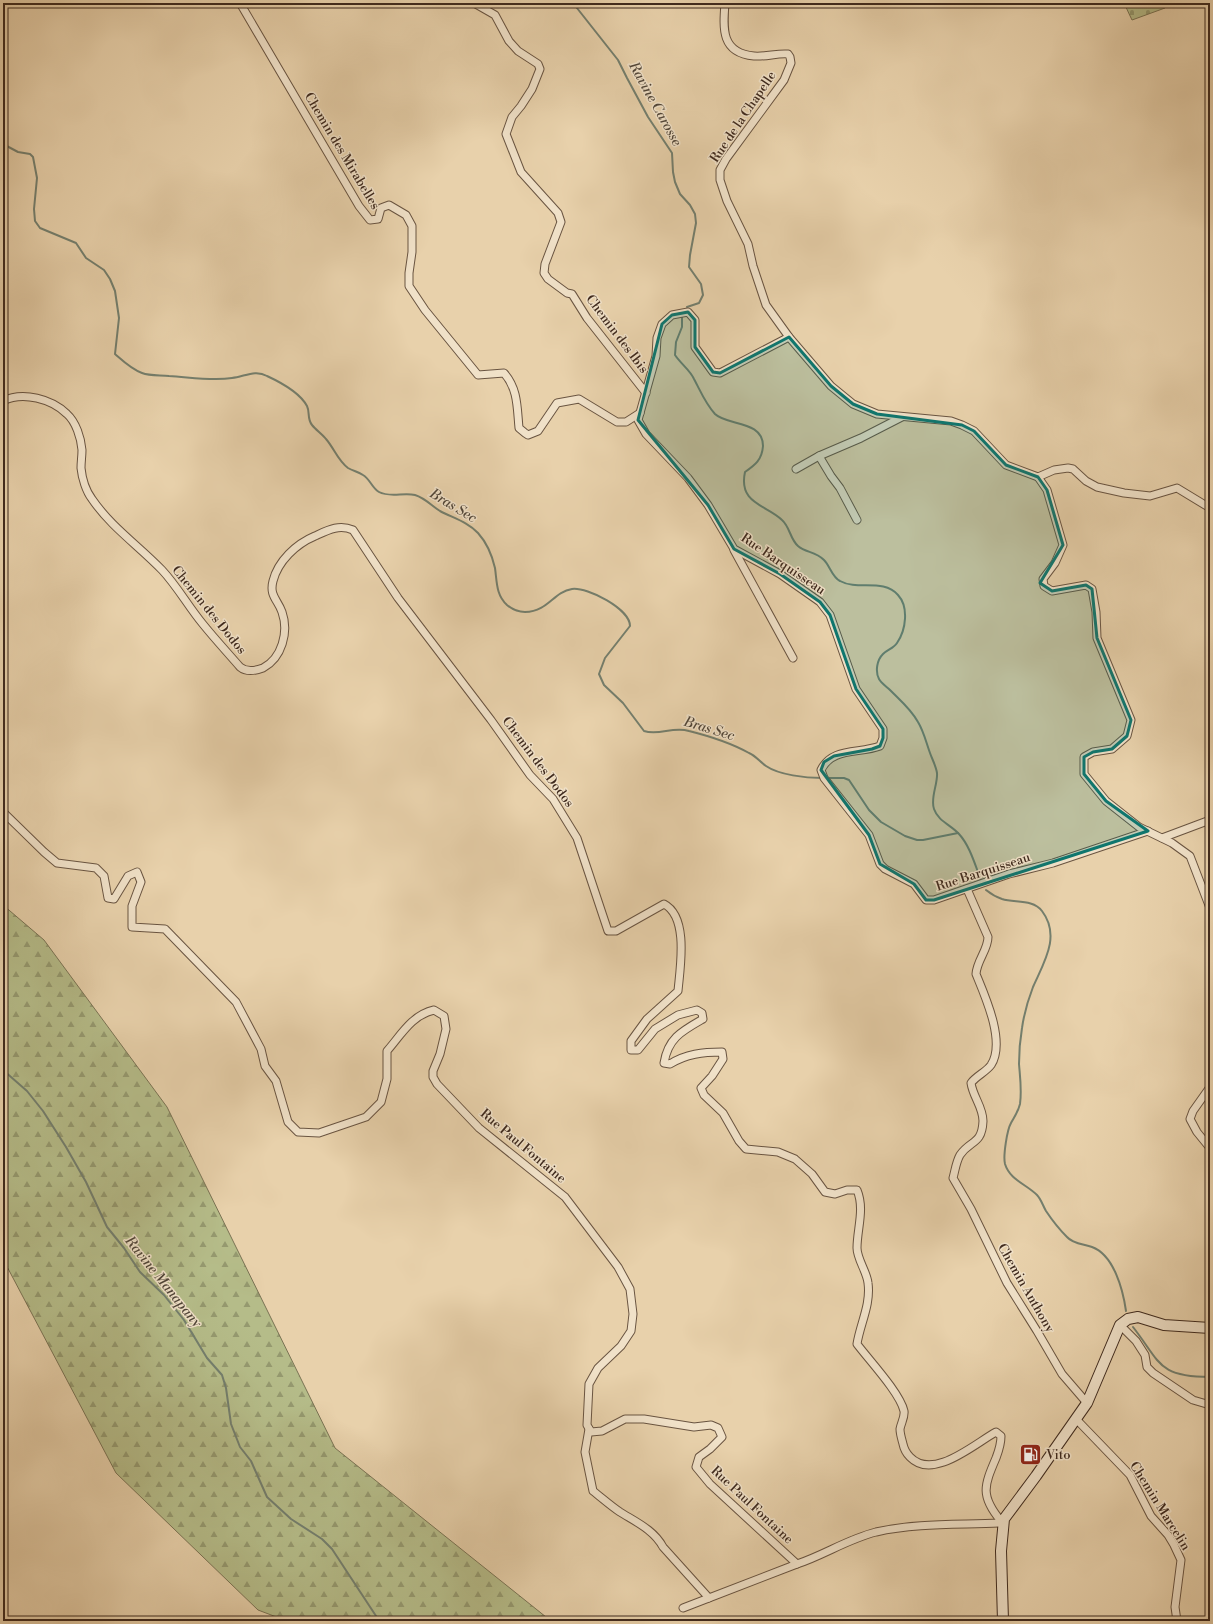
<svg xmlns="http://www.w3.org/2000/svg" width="1213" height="1624" viewBox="0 0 1213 1624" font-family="'Libre Bodoni',serif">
  <defs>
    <pattern id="forest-firs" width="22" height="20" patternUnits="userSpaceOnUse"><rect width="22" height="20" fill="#b5bc89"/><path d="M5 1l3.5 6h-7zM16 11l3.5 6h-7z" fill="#95996f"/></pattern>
    <pattern id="cemetery-stones" width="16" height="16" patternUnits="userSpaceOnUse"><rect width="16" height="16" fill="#b5bc89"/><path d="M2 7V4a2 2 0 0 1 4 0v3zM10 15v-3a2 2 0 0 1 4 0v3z" fill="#95996f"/></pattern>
  </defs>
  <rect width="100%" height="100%" fill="#e8d1ab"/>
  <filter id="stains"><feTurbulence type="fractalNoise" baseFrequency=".005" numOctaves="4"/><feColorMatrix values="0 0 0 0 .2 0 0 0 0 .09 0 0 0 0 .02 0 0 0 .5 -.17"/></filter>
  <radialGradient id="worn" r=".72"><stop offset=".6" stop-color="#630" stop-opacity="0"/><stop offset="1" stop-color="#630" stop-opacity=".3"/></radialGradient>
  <!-- forest -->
  <path fill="url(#forest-firs)" stroke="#7a7354" d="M3 905 44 940 167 1107 335 1448 551 1621H287L258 1610 116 1473 3 1259Z"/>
  <!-- cemetery -->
  <path fill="url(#cemetery-stones)" stroke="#7a7354" d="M1124 3H1163L1165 8 1132 20Z"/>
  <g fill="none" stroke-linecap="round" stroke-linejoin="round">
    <!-- stream -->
    <g stroke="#747f6e" stroke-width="2">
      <path d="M573 3 618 60 627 78 648 117 672 153 673 172 675 182 680 194 690 205 695 214 696 223 690 255 689 267 701 284 703 295 699 303 687 307"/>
      <path d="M3 144 18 152 30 154 33 157 37 178 34 209 35 221 40 228 76 243 86 258 104 270 110 279 115 291 119 318 115 354C123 361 131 369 142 373 150 376 160 375 169 376 189 377 211 381 232 378 244 377 255 369 267 376 280 382 300 393 307 406 310 412 307 419 312 425 316 430 322 434 326 439 334 448 338 461 348 468 353 471 359 472 363 475 370 479 372 488 379 492 390 498 404 492 415 495 425 498 432 506 440 511 453 518 468 522 478 533 487 543 492 555 495 568 497 582 496 595 507 605 513 610 518 612 525 612 549 611 553 592 572 589 588 587 630 609 630 626L605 658 599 674 604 685 623 703 644 731C659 736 673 726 689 731 709 736 731 743 749 753 756 756 760 762 766 766 779 775 806 778 822 778"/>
      <path d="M682 316V327L676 342 675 355C681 364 690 370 694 379 701 392 705 403 715 414 727 426 763 420 763 446 762 460 755 465 745 472 738 504 767 505 782 520 790 527 790 539 798 546 806 553 815 551 824 560 830 566 832 577 840 581 858 591 883 578 898 595 909 607 906 630 897 643 894 648 887 650 883 654 877 660 875 671 879 679 881 683 887 687 890 690 900 700 911 709 918 722 924 732 926 742 930 753 932 759 936 766 937 773 938 784 930 798 934 809 938 821 951 825 959 834 970 846 975 865 981 880"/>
      <path d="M826 778H844L849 780 869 810 881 822 905 836 917 840H923L958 833"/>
      <path d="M986 890C991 894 996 897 1002 899 1015 903 1033 899 1042 911 1061 936 1044 962 1033 987 1028 1000 1024 1014 1022 1028 1020 1040 1019 1052 1019 1064 1020 1077 1022 1090 1020 1104 1018 1112 1015 1116 1011 1123 1007 1130 1003 1156 1005 1164 1010 1180 1026 1184 1037 1195 1041 1199 1043 1206 1046 1211 1052 1220 1059 1229 1067 1237 1073 1244 1084 1244 1092 1247 1114 1255 1123 1290 1126 1311"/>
      <path d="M3 1070 27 1091 43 1111 66 1147 86 1182 107 1227 124 1248 140 1272 164 1295 184 1320 207 1358 222 1375 226 1388 231 1424 240 1447 251 1461 267 1497 291 1519 322 1539 332 1549 378 1619 381 1621"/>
      <path d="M1133 1327C1161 1363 1158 1377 1210 1377"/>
    </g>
    <defs>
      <g id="minor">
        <path d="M240 3 359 206 370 220 378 219 381 208 389 205 406 215 412 226V252L409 273V286L425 310 478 375 504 373C518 389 517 407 519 428L525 433 528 435 538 431 557 403 579 399 617 422H626L640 413"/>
        <path d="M474 3 495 15 509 41 518 51 538 64 540 69 532 89 521 106 512 117 506 134 521 172 558 213 561 222 545 264 544 273 548 279 567 293 572 294 587 318 646 393"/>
        <path d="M725 3C723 29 721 53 754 56 766 57 777 53 788 54L790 57 791 63 784 80 726 159 720 170V180L727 201 748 244 753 266 766 305 789 337 831 386 853 404 877 414 951 421 962 425 974 431 1006 465 1038 477 1047 490 1063 545 1055 563 1043 579 1044 586 1052 591 1086 585 1092 589 1096 612 1097 638 1131 720 1127 736 1112 749 1093 752 1084 757V774L1106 801 1139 827 1172 843 1190 856 1210 908"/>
        <path d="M789 337 720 373 713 372 695 347V320L688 312 672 315 662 324 657 338 656 356 638 420 646 434 688 478 708 505 734 549 780 574 820 602 830 615 856 689 883 729V738L880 746C859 754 832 747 821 770L824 778 869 835 880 864 885 869 914 884 926 900H934L1009 874 1053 863 1148 831"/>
        <path d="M3 401C23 391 52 399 67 414 76 422 81 438 82 450 82 456 81 462 81 468 82 478 86 491 92 499 111 527 139 546 162 570 177 586 188 606 202 623 214 638 227 652 240 667 246 672 255 671 263 668 282 658 289 632 282 612 278 600 269 596 273 581 278 561 296 544 315 536 328 530 339 524 353 530L398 598 491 720 530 775 553 799 577 838 608 931H616L664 904C689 917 680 968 678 991L647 1019 631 1041V1050H638L655 1029 678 1015 697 1010 702 1013 703 1019C682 1031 668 1038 664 1063L670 1064C686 1054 703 1052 722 1052L723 1059 712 1076 701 1088 704 1095 723 1113 739 1141 746 1149 778 1152 795 1159 812 1174 825 1192 835 1194 847 1190H857C865 1209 857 1229 857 1248 857 1259 867 1272 868 1283 871 1305 860 1324 857 1344 869 1360 900 1393 904 1411 905 1417 901 1423 900 1429 900 1434 902 1440 903 1444 904 1449 907 1454 910 1457 933 1481 974 1444 996 1432L1001 1436C1001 1445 999 1450 996 1458 984 1486 980 1496 1001 1521"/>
        <path d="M819 456 831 476 840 488 857 520"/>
        <path d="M796 469 819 456 861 438 902 417"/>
        <path d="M1038 477 1054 470 1068 468 1073 469 1086 481 1097 487 1124 493 1150 496 1177 488 1210 508"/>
        <path d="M734 550 793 658"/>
        <path d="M3 812 44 852 57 863 96 868 104 876 108 898 114 899 128 876 137 872 141 882 132 906V927L165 929 236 1002 261 1049 265 1066 276 1081 288 1122 298 1132 319 1133 366 1117 381 1102 387 1079V1051C401 1035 412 1015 434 1010L444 1016 446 1029 440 1054 433 1071V1077L437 1084 479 1128 565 1197 618 1267 630 1289 633 1314 631 1331 621 1346 598 1368 589 1384 587 1425 591 1432 602 1431 625 1419H644L694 1427 711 1425 718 1428 722 1437 710 1449 699 1457 696 1467 710 1484 797 1564C824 1555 848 1539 876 1532 916 1523 959 1525 999 1523L1004 1519"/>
        <path d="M1162 838 1210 820"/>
        <path d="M967 889 988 937C988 950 977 960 976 974 985 996 1006 1042 991 1065 986 1072 976 1076 971 1083 973 1097 983 1107 983 1121 982 1145 970 1140 960 1155 956 1162 955 1171 953 1178L971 1209 1007 1283 1037 1331 1062 1374 1087 1403"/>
        <path d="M1210 1087 1193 1111 1190 1119 1197 1132 1210 1148"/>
        <path d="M1120 1325 1136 1341 1145 1355 1147 1367 1153 1373 1193 1400 1210 1405"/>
        <path d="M1077 1420 1130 1475 1151 1516 1168 1535 1174 1545 1181 1560 1175 1607 1177 1621"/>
        <path d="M589 1429 585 1452 593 1491C602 1498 611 1506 620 1512 636 1522 654 1530 663 1547L709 1598"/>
        <path d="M683 1608 797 1564"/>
      </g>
      <path id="secondary" d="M1003 1621 1001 1551 1004 1519 1036 1476 1087 1403 1120 1325 1128 1319 1138 1317 1164 1325 1210 1328"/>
    </defs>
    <!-- minor casing -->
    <use href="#minor" stroke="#695441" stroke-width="9"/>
    <!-- secondary casing -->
    <use href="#secondary" stroke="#3f2a1e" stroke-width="12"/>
    <!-- minor -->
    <use href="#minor" stroke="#f0e1c8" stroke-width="7"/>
    <!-- secondary -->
    <use href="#secondary" stroke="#f0e1c8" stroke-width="10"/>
  </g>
  <!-- marked area -->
  <path fill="#0f766e" fill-opacity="0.2" stroke="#0f766e" stroke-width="3" stroke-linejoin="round" d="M688 312 695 320V347L713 372 720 373 789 337 831 386 853 404 877 414 962 425 974 431 1006 465 1038 477 1047 490 1063 545 1040 583 1052 591 1086 585 1092 589 1097 638 1131 720 1127 736 1112 749 1093 752 1084 757V774L1106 801 1148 831 934 900H926L914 884 880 864 869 835 821 770 824 762 834 756 872 749 880 746 883 738V729L856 689 830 615 820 602 780 574 734 549 708 505 638 420 662 324 672 315Z"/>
  <!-- icons -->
  <defs>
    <symbol id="fuel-square" viewBox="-11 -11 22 22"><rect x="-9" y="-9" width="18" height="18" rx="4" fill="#8f2418" stroke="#f0e1c8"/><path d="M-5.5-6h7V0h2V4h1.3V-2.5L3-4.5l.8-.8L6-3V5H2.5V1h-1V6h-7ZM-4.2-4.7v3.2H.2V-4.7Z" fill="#fff"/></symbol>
  </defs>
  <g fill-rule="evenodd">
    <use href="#fuel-square" x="1018" y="1442" width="25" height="25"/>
  </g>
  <g text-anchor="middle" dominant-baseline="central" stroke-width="3" stroke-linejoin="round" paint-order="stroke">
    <!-- street labels -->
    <g font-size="13" fill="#3f2a1e" stroke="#f0e1c8">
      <text transform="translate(743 117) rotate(-56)">Rue de la Chapelle</text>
      <text transform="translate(342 151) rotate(59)">Chemin des Mirabelles</text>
      <text transform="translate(617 334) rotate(53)">Chemin des Ibis</text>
      <text transform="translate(783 564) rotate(34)">Rue Barquisseau</text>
      <text transform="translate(209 610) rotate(51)">Chemin des Dodos</text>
      <text transform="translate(538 762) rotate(53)">Chemin des Dodos</text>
      <text transform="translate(983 872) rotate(-18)">Rue Barquisseau</text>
      <text transform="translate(523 1146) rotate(40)">Rue Paul Fontaine</text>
      <text transform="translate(1026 1288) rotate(60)">Chemin Anthony</text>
      <text transform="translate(752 1505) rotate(43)">Rue Paul Fontaine</text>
      <text transform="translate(1160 1506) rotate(58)">Chemin Marcelin</text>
    </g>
    <!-- poi labels -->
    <g font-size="13" fill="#3f2a1e" stroke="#f0e1c8" text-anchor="start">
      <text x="1046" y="1455">Vito</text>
    </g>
    <!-- water labels -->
    <g font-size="14" font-style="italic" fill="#514639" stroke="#f0e1c8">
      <text transform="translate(655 104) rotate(61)">Ravine Carosse</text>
      <text transform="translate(453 506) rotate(31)">Bras Sec</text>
      <text transform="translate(709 729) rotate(17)">Bras Sec</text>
      <text transform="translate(163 1282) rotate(51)">Ravine Manapany</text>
    </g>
  </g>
  <!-- margin -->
  <rect width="1213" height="1624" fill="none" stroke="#e8d1ab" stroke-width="16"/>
  <rect x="4" y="4" width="1205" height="1616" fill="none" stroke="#3f2a1e" stroke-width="2"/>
  <rect x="8" y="8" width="1197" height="1608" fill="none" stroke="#3f2a1e"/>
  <rect width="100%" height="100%" filter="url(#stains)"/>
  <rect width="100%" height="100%" fill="url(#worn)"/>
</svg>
